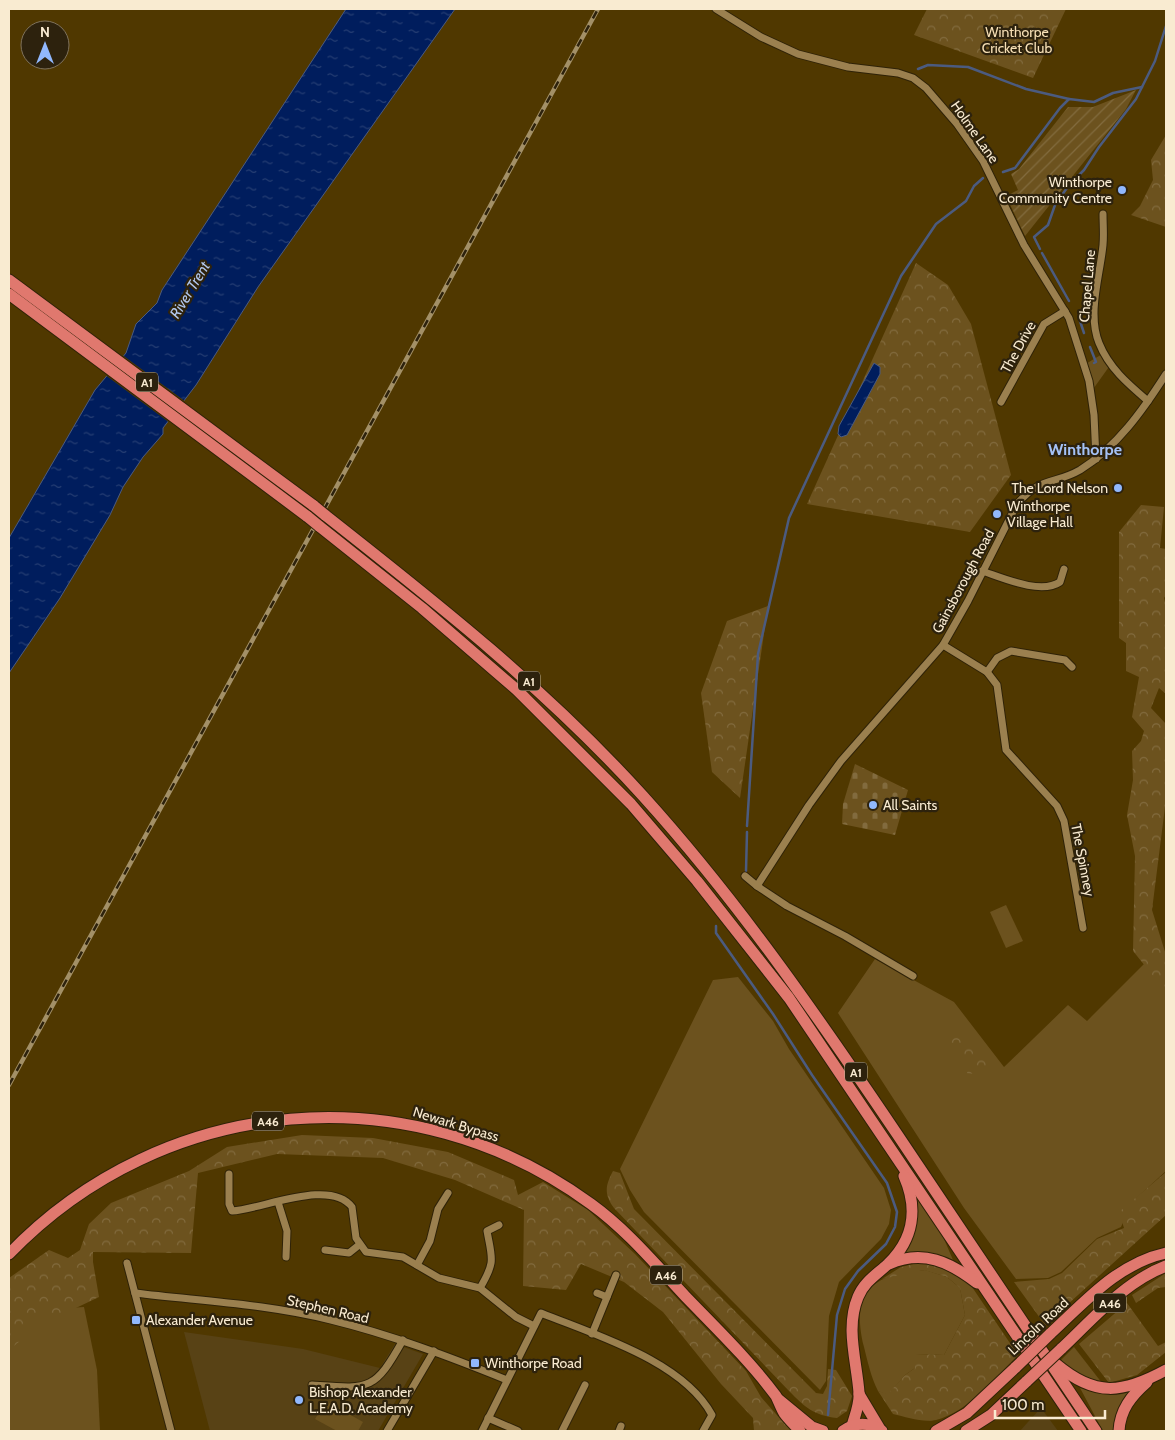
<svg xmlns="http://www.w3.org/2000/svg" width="1175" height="1440" viewBox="0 0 1175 1440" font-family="Cabin,sans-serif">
  <defs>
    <pattern id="forest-crowns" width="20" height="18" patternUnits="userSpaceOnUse" patternTransform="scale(1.25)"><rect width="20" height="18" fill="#6c521e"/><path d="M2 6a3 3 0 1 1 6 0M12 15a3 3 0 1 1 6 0" fill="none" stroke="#826b3e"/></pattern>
    <pattern id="cemetery-stones" width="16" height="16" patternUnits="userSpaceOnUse" patternTransform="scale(1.25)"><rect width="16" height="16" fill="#6c521e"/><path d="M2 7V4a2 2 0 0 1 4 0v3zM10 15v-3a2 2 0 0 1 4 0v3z" fill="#826b3e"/></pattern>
    <pattern id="garden-furrows" width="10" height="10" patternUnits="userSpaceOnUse" patternTransform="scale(1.25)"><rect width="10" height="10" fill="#6c521e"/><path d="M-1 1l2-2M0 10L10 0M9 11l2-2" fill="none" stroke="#826b3e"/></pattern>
    <pattern id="water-ripples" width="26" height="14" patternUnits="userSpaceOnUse" patternTransform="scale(1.25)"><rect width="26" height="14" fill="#001d5d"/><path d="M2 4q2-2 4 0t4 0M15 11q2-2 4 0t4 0" fill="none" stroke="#263e73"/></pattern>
  </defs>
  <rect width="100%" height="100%" fill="#503800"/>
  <!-- built -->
  <g fill="#584215">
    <path d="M184 1332 303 1349 380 1368 395 1344 423 1354 378 1431H210Z"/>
    <path d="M1041 1408 1058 1431H1020L1028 1422Z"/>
  </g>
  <!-- grass -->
  <g fill="#6c521e">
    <path d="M1104 353 1111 364 1091 392 1084 365Z"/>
    <path d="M1006 905 1023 941 1006 948 990 912Z"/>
    <path d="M1152 956 1166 985V1171L1132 1202 1121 1227 1097 1238 1061 1272 1048 1278 1016 1279 964 1208 838 1013 875 959 954 1002 1004 1067 1068 1005 1087 1021Z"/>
    <path d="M738 977 773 1021 789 1049 884 1188 891 1210 889 1224 881 1239 839 1282 829 1316 826 1381 820 1390 644 1212 630 1190 620 1169 713 980Z"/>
    <path d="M916 1196 941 1232 953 1260 937 1255 899 1257C913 1232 919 1226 916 1196Z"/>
    <path d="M925 1270 947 1277 960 1288 965 1315 944 1355 915 1354V1368L905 1375 888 1395 878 1391C871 1377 868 1363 864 1347 851 1293 870 1274 925 1270Z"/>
    <path d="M84 1307 97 1370 100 1431H9V1346L39 1310Z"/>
    <path d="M1074 1347 1102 1383 1081 1377 1062 1363 1061 1360Z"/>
    <path d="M1080 1388 1093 1392 1129 1390 1115 1431H1103Z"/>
    <path d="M326 1401 363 1422 358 1431H337L315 1419Z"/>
  </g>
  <!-- forest -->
  <g fill="url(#forest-crowns)">
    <path d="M927 9H1066L1033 78 914 35Z"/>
    <path d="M1166 135V227L1131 215 1140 206 1153 180 1151 160Z"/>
    <path d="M916 263 948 285 971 324 1011 475 970 532 807 504Z"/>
    <path d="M1141 505 1164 507 1160 548 1166 549V595L1164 598 1166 606V694L1159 688 1151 708 1166 724V799L1152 910 1166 955V1005L1154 977 1133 951 1135 856 1127 815 1133 780 1132 751 1141 741 1144 731 1132 717 1139 677 1126 671V643L1119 638V532Z"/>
    <path d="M768 606 740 798 712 772 701 693 727 621Z"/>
    <path d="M959 1031C975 1037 986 1056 993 1071L968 1074 948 1041Z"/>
    <path d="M302 1135 373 1138 448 1152 514 1180 518 1195 543 1182 588 1210 635 1254 746 1371 761 1397 791 1431H754L753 1418 721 1384 663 1312 624 1282 581 1264 566 1290 523 1286 524 1210 455 1180 383 1158 277 1154 198 1173 191 1253 93 1252V1262L99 1297 57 1317 42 1313 34 1317 20 1341 9 1350V1278L49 1250 68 1258 80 1250 89 1224 111 1203 189 1171 227 1147Z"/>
    <path d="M613 1171 620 1173 634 1209 816 1393 823 1394 827 1386 828 1369 836 1370 852 1396 847 1411 837 1418C813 1415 806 1408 789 1391L614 1208C604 1194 605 1186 613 1171Z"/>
    <path d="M1166 1172V1215L1045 1325 1014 1282 1049 1279 1062 1273 1097 1239 1124 1228 1119 1212Z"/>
    <path d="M922 1262C940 1262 959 1274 972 1287L1018 1355C995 1378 968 1412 936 1420 923 1423 906 1417 893 1414L878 1391 888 1394 905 1375 915 1368V1354L944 1355 965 1315 960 1288 947 1277 924 1270 882 1279 901 1267Z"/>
    <path d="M1166 1273V1287L1158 1288 1136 1303 1132 1295Z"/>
    <path d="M1127 1303 1158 1346 1166 1342V1352L1137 1375 1109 1383 1079 1344Z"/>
  </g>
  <!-- cemetery -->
  <path fill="url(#cemetery-stones)" d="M855 764 908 790 895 835 842 824 843 804Z"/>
  <!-- garden -->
  <path fill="url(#garden-furrows)" d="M1136 90 1126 109 1025 236 1006 196 1018 190 1011 174 1019 169 1068 107H1093Z"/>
  <!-- water -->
  <g fill="url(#water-ripples)" stroke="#4b5b80">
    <path d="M346 9H455L258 287 196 385 163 428V434L143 457 123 487 110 515 60 598 9 673V538L95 390 126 353 136 324 157 303 162 290Z"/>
    <path d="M874 363 880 367V374L847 435 841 437 838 434 839 426Z"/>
  </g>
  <!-- pier -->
  <path fill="#503800" d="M121 354 186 402 170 423 104 374Z"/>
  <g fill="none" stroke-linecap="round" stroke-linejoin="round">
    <!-- stream -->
    <g stroke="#4b5b80" stroke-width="2.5">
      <path d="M918 69 928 65 968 67 1026 89 1069 99"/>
      <path d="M1003 172 1015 168 1060 108 1069 99 1094 102 1113 93 1142 87"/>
      <path d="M1040 249 1034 237 1048 225 1055 205 1069 185 1084 170 1099 147 1136 99 1155 61 1166 26"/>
      <path d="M1042 253 1069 301"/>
      <path d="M1079 318 1084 333"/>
      <path d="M1090 347 1096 362 1094 363"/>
      <path d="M747 826 758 654 789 518 901 276 936 224 966 201 974 186 983 178"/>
      <path d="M746 871 747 832"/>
      <path d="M716 926V933L773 1014 812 1075 887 1183 897 1212 895 1227 886 1244 858 1271 845 1289 837 1315 828 1415"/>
    </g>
    <defs>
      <g id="minor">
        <path d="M716 9 761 37 798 54 848 67 898 73 913 78 926 88 957 124 983 161 1024 245 1069 318 1089 381 1094 415 1096 459"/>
        <path d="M1103 214C1103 224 1104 235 1103 245 1100 276 1087 313 1099 343 1109 368 1128 384 1148 401"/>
        <path d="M1001 402 1044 324 1065 311"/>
        <path d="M982 571C1003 578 1041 595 1060 582L1064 569"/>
        <path d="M943 645 987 672 997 685 1006 750 1057 806 1064 821 1083 928"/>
        <path d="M987 672 997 658 1011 651 1065 660 1072 667"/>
        <path d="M745 876 757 886 809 805 841 761 943 645 968 601 1017 504C1041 476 1054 485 1080 470 1117 447 1143 410 1166 374"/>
        <path d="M757 886 787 906 845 936 913 976"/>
        <path d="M229 1174V1204L232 1211C263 1209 330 1178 352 1207L356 1238 366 1252 403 1257 439 1278 480 1288 516 1317 534 1326"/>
        <path d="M278 1202 287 1231 286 1257"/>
        <path d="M325 1250 349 1253 359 1245"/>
        <path d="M127 1263 171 1431"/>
        <path d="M417 1265 430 1241 438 1209 448 1193"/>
        <path d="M480 1288C496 1261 492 1259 487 1231L499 1225"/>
        <path d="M135 1293C200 1301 268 1304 331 1320 392 1335 450 1357 507 1380"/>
        <path d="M597 1293 607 1297"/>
        <path d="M592 1334 616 1275"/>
        <path d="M312 1385C369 1389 374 1392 403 1340"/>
        <path d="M488 1418 518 1431"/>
        <path d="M387 1431 434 1351"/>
        <path d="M482 1431 541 1313C595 1335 683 1361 712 1415L703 1431"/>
        <path d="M562 1431 585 1385"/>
        <path d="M619 1431 621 1426"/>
      </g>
      <g id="trunk">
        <path d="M9 280 314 506"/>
        <path d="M9 294 308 517"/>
        <path d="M325 515C437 603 547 690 643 796 738 901 818 1017 897 1134 964 1233 1030 1332 1096 1431"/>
        <path d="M319 526 422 608 517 690 631 804 697 881 789 998 1081 1431"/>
        <path d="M9 1254C164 1093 411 1072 591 1204 627 1230 656 1265 686 1297 717 1329 750 1361 776 1396 779 1402 781 1408 784 1413 789 1420 795 1425 800 1431"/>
        <path d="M889 1264C923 1249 950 1262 977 1283"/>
        <path d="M1050 1334C1086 1301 1117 1264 1166 1253"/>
        <path d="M1061 1349C1093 1319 1124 1282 1166 1266"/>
        <path d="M1056 1364C1095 1397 1122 1394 1166 1370"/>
        <path d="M859 1394 880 1429"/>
        <path d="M778 1399 812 1427 823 1431"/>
        <path d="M852 1426C855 1415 860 1404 859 1393 857 1362 845 1328 858 1297 864 1282 876 1275 888 1264 914 1239 918 1208 904 1176"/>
        <path d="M843 1431C855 1422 870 1422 882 1431"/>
        <path d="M936 1431 967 1413 1016 1367"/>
        <path d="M966 1431 991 1415 1027 1381"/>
        <path d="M1119 1431C1120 1410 1131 1396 1147 1382"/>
      </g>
    </defs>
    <!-- minor casing -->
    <use href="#minor" stroke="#2f2207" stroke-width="9"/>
    <!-- trunk casing -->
    <use href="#trunk" stroke="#2f2207" stroke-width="13"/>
    <!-- minor -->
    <use href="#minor" stroke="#9b804f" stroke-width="7"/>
    <!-- trunk -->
    <use href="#trunk" stroke="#e0786e" stroke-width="11"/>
    <defs>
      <path id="rail" d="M9 1085 598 9"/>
    </defs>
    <!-- rail casing -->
    <use href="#rail" stroke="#a39067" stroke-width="4.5"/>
    <!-- rail -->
    <use href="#rail" stroke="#2d220d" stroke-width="2.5" stroke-dasharray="8" stroke-linecap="butt"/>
    <defs>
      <g id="trunk-bridge">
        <path d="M314 506 325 515"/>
        <path d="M308 517 319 526"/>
        <path d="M1016 1367 1050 1334"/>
        <path d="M1027 1381 1061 1349"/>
      </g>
    </defs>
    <!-- trunk-bridge casing -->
    <use href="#trunk-bridge" stroke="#2f2207" stroke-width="13" stroke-linecap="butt"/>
    <!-- trunk-bridge -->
    <use href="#trunk-bridge" stroke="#e0786e" stroke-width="11"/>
  </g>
  <!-- markers -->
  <g fill="#91b8fd" stroke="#2d220d" stroke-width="2">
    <circle cx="1122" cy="190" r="5"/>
    <circle cx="1118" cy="488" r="5"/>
    <circle cx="997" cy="514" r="5"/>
    <circle cx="873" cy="805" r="5"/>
    <rect x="131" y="1315" width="10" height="10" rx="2.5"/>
    <rect x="470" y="1358" width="10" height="10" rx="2.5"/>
    <circle cx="299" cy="1400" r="5"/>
  </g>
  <g text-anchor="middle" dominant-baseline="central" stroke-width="4.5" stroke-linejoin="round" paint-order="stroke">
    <!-- shield labels -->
    <g fill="#2d220d" stroke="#bcaf96" stroke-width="1">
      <rect x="136" y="372.5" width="22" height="19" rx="4"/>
      <rect x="518" y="671.5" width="22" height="19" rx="4"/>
      <rect x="845" y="1062.5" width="22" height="19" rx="4"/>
      <rect x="252" y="1111.5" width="32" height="19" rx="4"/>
      <rect x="650" y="1265.5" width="32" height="19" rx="4"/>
      <rect x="1094" y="1293.5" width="32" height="19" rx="4"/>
    </g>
    <g font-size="12" font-weight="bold" fill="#f9ebd1">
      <text x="147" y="382">A1</text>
      <text x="529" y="681">A1</text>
      <text x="856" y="1072">A1</text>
      <text x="268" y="1121">A46</text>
      <text x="666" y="1275">A46</text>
      <text x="1110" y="1303">A46</text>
    </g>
    <!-- park labels -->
    <g font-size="14" fill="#f7e0b6" stroke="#2d220d">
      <text x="1017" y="32">Winthorpe<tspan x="1017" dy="16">Cricket Club</tspan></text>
    </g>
    <!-- street labels -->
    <g font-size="14" fill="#f9ebd1" stroke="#2d220d">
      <text transform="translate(975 132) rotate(55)">Holme Lane</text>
      <text transform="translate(1087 286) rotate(-85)">Chapel Lane</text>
      <text transform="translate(1018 347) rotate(-61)">The Drive</text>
      <text transform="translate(963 581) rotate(-62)">Gainsborough Road</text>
      <text transform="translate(1083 860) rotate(79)">The Spinney</text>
      <text transform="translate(456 1124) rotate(17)">Newark Bypass</text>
      <text transform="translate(328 1309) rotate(13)">Stephen Road</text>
      <text transform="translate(1038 1326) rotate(-43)">Lincoln Road</text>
    </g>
    <!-- poi labels -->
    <g font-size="14" fill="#f9ebd1" stroke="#2d220d" text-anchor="start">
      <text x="1112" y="182" text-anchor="end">Winthorpe<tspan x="1112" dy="16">Community Centre</tspan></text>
      <text x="1108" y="488" text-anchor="end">The Lord Nelson</text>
      <text x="1007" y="506">Winthorpe<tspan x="1007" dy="16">Village Hall</tspan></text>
      <text x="883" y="805">All Saints</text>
      <text x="146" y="1320">Alexander Avenue</text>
      <text x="485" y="1363">Winthorpe Road</text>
      <text x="309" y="1392">Bishop Alexander<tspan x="309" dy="16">L.E.A.D. Academy</tspan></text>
    </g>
    <!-- water labels -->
    <g font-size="15" font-style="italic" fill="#b1c7ee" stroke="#2d220d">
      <text transform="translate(190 290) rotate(-59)">River Trent</text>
    </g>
    <!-- quarter labels -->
    <g font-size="16" font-weight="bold" fill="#a4c1f5" stroke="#2d220d">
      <text x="1085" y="449">Winthorpe</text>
    </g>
  </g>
  <!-- border -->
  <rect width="1175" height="1440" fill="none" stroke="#f9ebd1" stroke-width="20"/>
  <!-- north arrow -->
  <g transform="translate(45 45)"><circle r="24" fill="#2d220d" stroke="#7f725b"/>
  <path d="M0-4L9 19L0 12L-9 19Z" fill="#91b8fd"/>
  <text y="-8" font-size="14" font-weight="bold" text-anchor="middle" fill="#f9ebd1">N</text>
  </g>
  <!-- scale -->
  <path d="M995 1410v8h110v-8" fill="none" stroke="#f9ebd1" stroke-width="2.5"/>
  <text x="1002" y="1410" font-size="15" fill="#f9ebd1" stroke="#2d220d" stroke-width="4" paint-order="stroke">100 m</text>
</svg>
